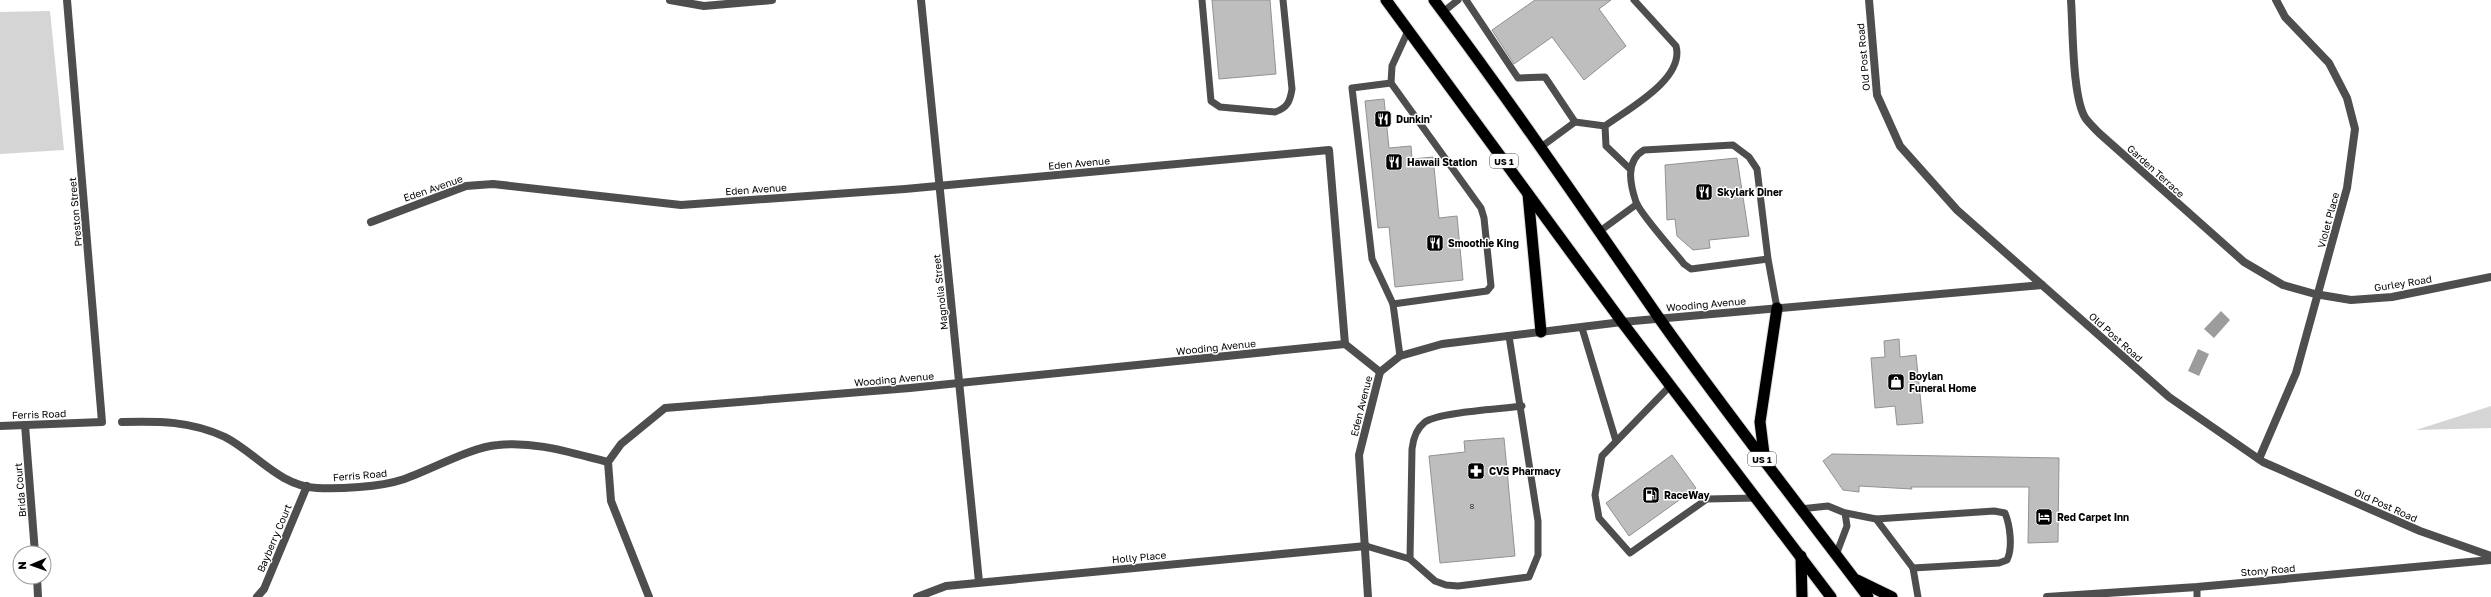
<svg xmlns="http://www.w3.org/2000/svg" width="2491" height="597" viewBox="0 0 2491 597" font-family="'Golos Text',sans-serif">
  <rect width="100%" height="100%" fill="#fff"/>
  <!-- green -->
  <g fill="#d5d5d5">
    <path d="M50 11 64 150 0 154V12Z"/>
    <path d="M2491 406V428L2416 430Z"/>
  </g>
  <!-- water -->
  <g fill="#9c9c9c">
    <path d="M2221 311 2230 320 2214 338 2204 329Z"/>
    <path d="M2198 349 2209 354 2199 376 2188 371Z"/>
  </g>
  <!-- building -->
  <g fill="#bebebe" stroke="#929292">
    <path d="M1212 0H1270L1276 74 1219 79Z"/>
    <path d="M1535 0H1611L1599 9 1626 46 1584 80 1552 37 1514 64 1492 30Z"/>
    <path d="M1384 99 1389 148 1411 146 1412 159 1433 157 1439 218 1457 216 1463 280 1395 287 1389 227 1378 228 1365 101Z"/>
    <path d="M1737 158 1749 236 1709 240 1710 248 1693 250 1677 236 1675 219 1667 220 1665 165Z"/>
    <path d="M1899 339 1900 357 1916 355 1923 423 1897 425 1895 406 1875 408 1871 358 1885 357 1884 341Z"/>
    <path d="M1504 438 1515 556 1440 563 1429 456 1465 452 1464 441Z"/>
    <path d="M1832 454 2059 458 2058 542 2028 543 2029 487H1911L1912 489 1859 486V492L1843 490 1823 461Z"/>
    <path d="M1672 455 1696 488 1629 536 1606 503Z"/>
  </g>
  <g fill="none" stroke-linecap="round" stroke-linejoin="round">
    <defs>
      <g id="trunk">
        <path d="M1386 0 1622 322 1831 597"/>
        <path d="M1434 0C1512 104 1585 211 1659 318 1726 413 1798 504 1868 597"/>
        <path d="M1528 194 1541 332"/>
        <path d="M1765 462 1760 422 1777 308"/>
        <path d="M1801 556 1802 597"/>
        <path d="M1857 580 1892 597"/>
      </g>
    </defs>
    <!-- trunk casing -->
    <use href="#trunk" stroke="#dbdbdb" stroke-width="13"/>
    <!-- service -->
    <g stroke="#4e4e4e" stroke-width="7">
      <path d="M1202 0 1211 101 1220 107 1275 112C1287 108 1290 102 1292 89L1283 0"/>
      <path d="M1466 0 1518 78 1545 77 1575 122 1605 126"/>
      <path d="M1443 12 1458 0"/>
      <path d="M1391 83 1352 88 1372 259 1393 304"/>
      <path d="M1541 147 1575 122"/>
      <path d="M1630 169 1606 146 1605 126C1628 109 1685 79 1676 46L1634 0"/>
      <path d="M1600 231 1637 204"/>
      <path d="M1768 259 1757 169 1749 157 1733 145 1644 150C1625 161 1630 184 1636 202 1641 215 1674 251 1684 264L1691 269 1768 259 1777 308"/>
      <path d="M1582 328 1616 441"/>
      <path d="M1400 356 1393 304 1487 291 1491 286 1484 218 1481 208 1391 83 1392 66 1408 31"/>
      <path d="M1671 385 1602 456 1595 495 1599 518 1630 553 1707 499 1757 498"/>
      <path d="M1800 509 1828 506 1845 513 1847 526 1836 555"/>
      <path d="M1846 513 1876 519 1913 568 1918 597"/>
      <path d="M1876 519 1994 511 2005 513C2010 525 2013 548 2007 560L1999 563 1913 568"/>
      <path d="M1366 546 1410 559 1435 581 1446 585 1458 586 1529 577 1538 555V521L1509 336"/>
      <path d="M1410 559 1412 449C1413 439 1416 429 1425 422 1439 412 1502 409 1522 406"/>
      <path d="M2197 587V597"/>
    </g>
    <!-- minor -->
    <g stroke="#4e4e4e" stroke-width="8">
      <path d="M670 0 704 6 772 0"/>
      <path d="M921 0 979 582"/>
      <path d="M2071 0C2073 27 2072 99 2086 119 2090 124 2095 129 2099 133L2244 262 2283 285 2315 294 2351 300 2392 297 2491 277"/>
      <path d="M371 222 466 186 493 184 681 205 905 189 1329 150 1345 344 1380 372 1359 455 1368 597"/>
      <path d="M1380 372 1400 356 1442 344 1622 322"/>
      <path d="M122 422C159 421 191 421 225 437 256 453 279 486 317 488 338 489 381 487 401 480 429 471 470 447 498 445 536 441 571 453 608 462"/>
      <path d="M25 425 35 553"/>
      <path d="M0 426 102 422 67 0"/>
      <path d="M2259 459 2296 373 2347 188 2355 129 2347 98 2329 63 2285 17 2276 0"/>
      <path d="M37 577 38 597"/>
      <path d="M257 597 264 589 307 486"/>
      <path d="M649 597 611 501 608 462 621 444 665 408 910 388 1345 344"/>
      <path d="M917 597 946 586 1366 546"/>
      <path d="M2047 597 2197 587 2491 560"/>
    </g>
    <!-- tertiary -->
    <g stroke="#4e4e4e" stroke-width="8">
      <path d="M1869 0 1877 95 1900 146 1957 210 2169 397 2263 462 2420 531 2491 556"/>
      <path d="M1622 322 2042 285"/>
    </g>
    <!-- trunk -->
    <use href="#trunk" stroke="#000" stroke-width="11"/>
  </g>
  <!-- icons -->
  <defs>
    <symbol id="restaurant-square" viewBox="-11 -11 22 22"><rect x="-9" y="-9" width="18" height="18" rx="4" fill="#000" stroke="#fff"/><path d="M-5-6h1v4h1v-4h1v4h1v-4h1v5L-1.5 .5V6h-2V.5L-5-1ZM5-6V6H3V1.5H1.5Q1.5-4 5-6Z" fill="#fff"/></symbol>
    <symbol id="shop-square" viewBox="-11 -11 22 22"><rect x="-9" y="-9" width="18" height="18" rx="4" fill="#000" stroke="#fff"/><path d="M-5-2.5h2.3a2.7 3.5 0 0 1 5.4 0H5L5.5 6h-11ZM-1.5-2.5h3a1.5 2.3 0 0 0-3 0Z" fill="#fff"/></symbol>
    <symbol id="pharmacy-square" viewBox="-11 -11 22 22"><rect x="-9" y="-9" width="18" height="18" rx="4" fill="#000" stroke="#fff"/><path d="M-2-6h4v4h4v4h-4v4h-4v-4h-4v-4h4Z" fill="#fff"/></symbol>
    <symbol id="fuel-square" viewBox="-11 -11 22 22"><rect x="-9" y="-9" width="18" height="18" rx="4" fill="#000" stroke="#fff"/><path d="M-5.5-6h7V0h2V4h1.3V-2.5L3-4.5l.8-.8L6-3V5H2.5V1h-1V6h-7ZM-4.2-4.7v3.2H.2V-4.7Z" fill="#fff"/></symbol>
    <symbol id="hotel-square" viewBox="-11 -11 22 22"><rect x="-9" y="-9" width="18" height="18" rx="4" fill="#000" stroke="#fff"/><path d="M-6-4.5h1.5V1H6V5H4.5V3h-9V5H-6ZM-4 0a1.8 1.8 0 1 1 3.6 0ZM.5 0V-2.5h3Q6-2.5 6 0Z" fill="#fff"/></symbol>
  </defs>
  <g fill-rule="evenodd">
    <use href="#restaurant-square" x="1373" y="109" width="20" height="20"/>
    <use href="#restaurant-square" x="1384" y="152" width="20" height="20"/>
    <use href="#restaurant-square" x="1694" y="182" width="20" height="20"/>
    <use href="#restaurant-square" x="1425" y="233" width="20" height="20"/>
    <use href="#shop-square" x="1886" y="372" width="20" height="20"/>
    <use href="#pharmacy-square" x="1466" y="461" width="20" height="20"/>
    <use href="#fuel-square" x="1641" y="485" width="20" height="20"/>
    <use href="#hotel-square" x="2034" y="507" width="20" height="20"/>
  </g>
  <g text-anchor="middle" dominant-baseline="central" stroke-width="3" stroke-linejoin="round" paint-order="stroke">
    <!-- number labels -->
    <g font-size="8" fill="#303030">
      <text x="1472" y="506">8</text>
    </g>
    <!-- shield labels -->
    <g fill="#fff" stroke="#4c4c4c" stroke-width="1">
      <rect x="1490" y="154" width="28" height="14" rx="3"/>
      <rect x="1748" y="452" width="28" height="14" rx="3"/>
    </g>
    <g font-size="9" font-weight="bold" fill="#000">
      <text x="1504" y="161">US 1</text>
      <text x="1762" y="459">US 1</text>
    </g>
    <!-- street labels -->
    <g font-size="10" fill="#000" stroke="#fff">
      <text transform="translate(1863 57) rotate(-95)">Old Post Road</text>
      <text transform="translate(1079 163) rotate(-5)">Eden Avenue</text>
      <text transform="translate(2156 171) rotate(42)">Garden Terrace</text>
      <text transform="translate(433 188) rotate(-19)">Eden Avenue</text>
      <text transform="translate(756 189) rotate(-4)">Eden Avenue</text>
      <text transform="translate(75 212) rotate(-95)">Preston Street</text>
      <text transform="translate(2328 220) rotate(-75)">Violet Place</text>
      <text transform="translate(2403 283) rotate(-9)">Gurley Road</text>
      <text transform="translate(940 292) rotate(-96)">Magnolia Street</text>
      <text transform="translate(1706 304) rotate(-5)">Wooding Avenue</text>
      <text transform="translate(2116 337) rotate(42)">Old Post Road</text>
      <text transform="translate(1216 347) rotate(-6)">Wooding Avenue</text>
      <text transform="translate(894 379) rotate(-5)">Wooding Avenue</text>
      <text transform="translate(1361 406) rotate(-76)">Eden Avenue</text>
      <text transform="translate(39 414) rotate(-2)">Ferris Road</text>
      <text transform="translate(360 475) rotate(-5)">Ferris Road</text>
      <text transform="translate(20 490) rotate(-95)">Brida Court</text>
      <text transform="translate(2386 505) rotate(24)">Old Post Road</text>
      <text transform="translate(274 538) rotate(-67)">Bayberry Court</text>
      <text transform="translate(1139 557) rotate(-5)">Holly Place</text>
      <text transform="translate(2268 570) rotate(-5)">Stony Road</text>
    </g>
    <!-- poi labels -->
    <g font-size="10" font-weight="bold" fill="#000" stroke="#fff" text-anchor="start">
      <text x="1396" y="119">Dunkin'</text>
      <text x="1407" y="162">Hawaii Station</text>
      <text x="1717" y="192">Skylark Diner</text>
      <text x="1448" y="243">Smoothie King</text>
      <text x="1909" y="376">Boylan<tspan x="1909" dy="12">Funeral Home</tspan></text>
      <text x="1489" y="471">CVS Pharmacy</text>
      <text x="1664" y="495">RaceWay</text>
      <text x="2057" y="517">Red Carpet Inn</text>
    </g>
  </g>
  <!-- north arrow -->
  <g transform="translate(32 565) rotate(268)"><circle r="19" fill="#ffffff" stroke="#999999"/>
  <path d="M0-3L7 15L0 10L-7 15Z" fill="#000000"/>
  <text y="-6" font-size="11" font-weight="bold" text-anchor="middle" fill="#000000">N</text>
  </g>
</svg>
